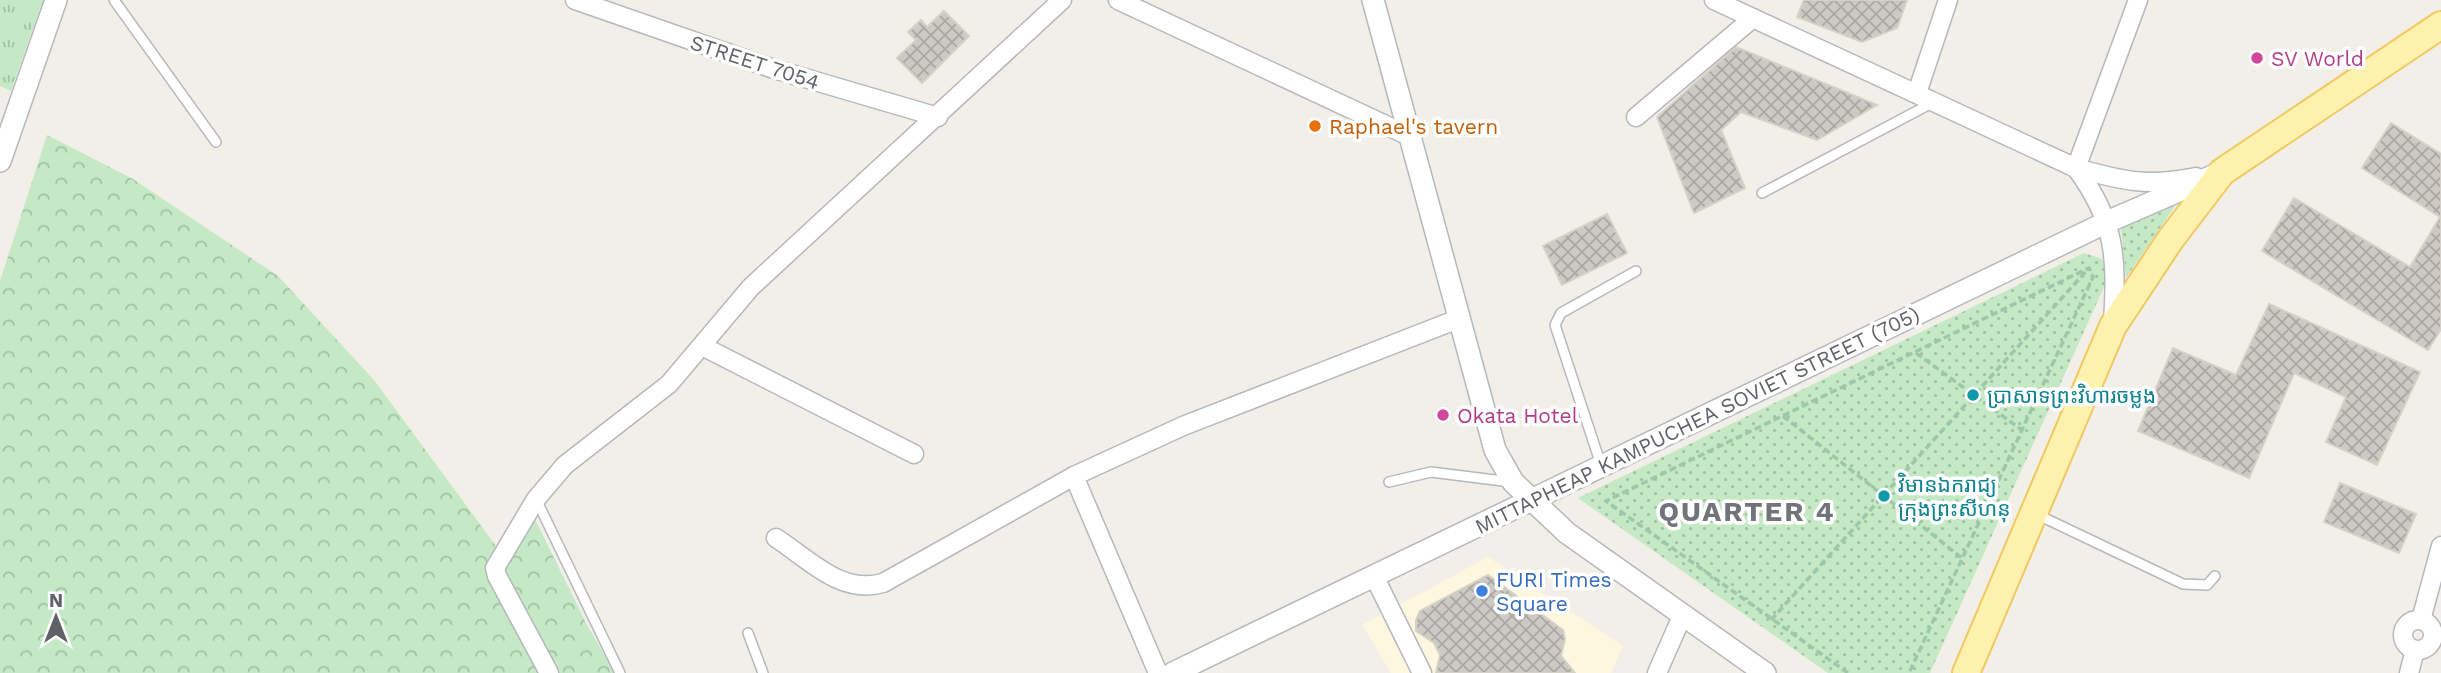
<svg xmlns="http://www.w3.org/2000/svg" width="2441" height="673" viewBox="0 0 2441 673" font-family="'Work Sans','Noto Sans Khmer',sans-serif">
  <defs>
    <pattern id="grass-tufts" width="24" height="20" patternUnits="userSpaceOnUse" patternTransform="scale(1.75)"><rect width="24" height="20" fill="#c5e8c5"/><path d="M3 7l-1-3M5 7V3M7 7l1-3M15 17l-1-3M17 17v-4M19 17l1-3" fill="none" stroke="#a3c0a4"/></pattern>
    <pattern id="forest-crowns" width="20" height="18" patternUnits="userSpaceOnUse" patternTransform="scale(1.75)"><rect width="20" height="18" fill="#c5e8c5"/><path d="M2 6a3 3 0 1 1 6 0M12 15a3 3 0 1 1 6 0" fill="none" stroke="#a3c0a4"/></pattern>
    <pattern id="park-dots" width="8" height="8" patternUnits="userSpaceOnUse" patternTransform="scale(1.75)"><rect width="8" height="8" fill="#c5e8c5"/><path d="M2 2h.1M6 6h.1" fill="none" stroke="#a3c0a4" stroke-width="1.8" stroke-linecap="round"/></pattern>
    <pattern id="building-cross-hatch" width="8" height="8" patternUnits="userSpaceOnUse" patternTransform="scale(1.75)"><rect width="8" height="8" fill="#cccac5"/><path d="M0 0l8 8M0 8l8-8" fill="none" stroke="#a9a8a4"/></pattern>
  </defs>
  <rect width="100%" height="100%" fill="#f1efe8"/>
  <!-- commercial -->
  <path fill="#fef7e0" d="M1488 557 1623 646 1611 673H1391L1362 625Z"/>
  <!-- grass -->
  <path fill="url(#grass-tufts)" d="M0 0H43L11 91 0 86Z"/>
  <!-- forest -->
  <path fill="url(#forest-crowns)" d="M47 135 133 179 278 276 374 380 496 546 529 507 587 625 615 673H0V281Z"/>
  <!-- park -->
  <g fill="url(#park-dots)">
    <path d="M2179 200 2126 278 2121 228Z"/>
    <path d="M2084 253 2102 259 2108 278 1930 673H1828L1578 498Z"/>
  </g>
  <!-- building -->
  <g fill="url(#building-cross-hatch)" stroke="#d6d1c6" stroke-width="2">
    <path d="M1804 0H1907L1897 28 1862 42 1797 17Z"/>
    <path d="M944 11 969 36 922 83 897 58 916 40 908 32 921 20 927 27Z"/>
    <path d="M1736 47 1877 105 1817 140 1741 112 1721 130 1745 188 1694 213 1657 117Z"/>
    <path d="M2391 123 2441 154V329L2428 350 2262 251 2294 198 2410 267 2440 217 2362 168Z"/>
    <path d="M1607 214 1627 253 1562 285 1543 246Z"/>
    <path d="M2269 304 2420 372 2377 465 2326 442 2346 397 2294 373 2249 478 2138 431 2173 348 2236 375Z"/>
    <path d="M2340 483 2416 514 2399 553 2324 522Z"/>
    <path d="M1488 575 1563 630 1565 639 1561 656 1575 673H1436L1440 655 1434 643 1416 631V620L1420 611Z"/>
  </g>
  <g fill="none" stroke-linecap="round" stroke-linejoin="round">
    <defs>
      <g id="service">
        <path d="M114 0 216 142"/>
        <path d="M1762 193 1932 103"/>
        <path d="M1601 465 1555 325 1561 313 1636 271"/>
        <path d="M1389 482 1431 472 1511 482"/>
        <path d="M536 499 620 673"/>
        <path d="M2036 514 2183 584 2207 585 2215 576"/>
        <path d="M748 633 763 673"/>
      </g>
      <g id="minor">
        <path d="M575 0 774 69 938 117"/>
        <path d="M1118 0 1409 136"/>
        <path d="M1714 0 2076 168C2123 181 2147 187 2196 177"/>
        <path d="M1917 93 1948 0"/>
        <path d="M1636 117 1753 18"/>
        <path d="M2113 323C2117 258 2116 222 2076 168L2138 0"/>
        <path d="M702 346 914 454"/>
        <path d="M1074 476 1158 673"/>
        <path d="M776 538C810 560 841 595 883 583L1074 476 1183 426 1458 319"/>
        <path d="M1374 576 1422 673"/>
        <circle cx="2418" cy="635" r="15"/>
        <path d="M2421 620 2441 546"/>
        <path d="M549 673 497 576 495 568 536 499 565 465 669 384 751 287 1062 0"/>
        <path d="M1657 673 1683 614"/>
        <path d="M2409 673 2415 650"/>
      </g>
      <g id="tertiary">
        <path d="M1373 0 1495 450 1513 482 1567 533 1765 673"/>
        <path d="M0 161 56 0"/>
        <path d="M1173 673 2107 222 2222 172"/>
      </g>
      <path id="primary" d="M1966 673 2113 326 2170 240 2222 172 2441 25"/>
    </defs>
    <!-- service casing -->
    <use href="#service" stroke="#b5b8bc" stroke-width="12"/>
    <!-- minor casing -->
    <use href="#minor" stroke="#b5b8bc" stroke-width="21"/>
    <!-- tertiary casing -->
    <use href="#tertiary" stroke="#b5b8bc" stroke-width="24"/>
    <!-- primary casing -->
    <use href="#primary" stroke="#f2c960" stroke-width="30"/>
    <!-- path -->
    <g stroke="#9cc7a9" stroke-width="3.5" stroke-dasharray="7 3.5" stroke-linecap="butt">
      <path d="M1916 353 2022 430"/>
      <path d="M1783 416 1962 558"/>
      <path d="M1771 620 2089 268"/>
      <path d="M1848 673 1606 501 2089 268 2093 277 1909 673"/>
    </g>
    <!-- service -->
    <use href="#service" stroke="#fff" stroke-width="9"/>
    <!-- minor -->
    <use href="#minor" stroke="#fff" stroke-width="18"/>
    <!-- tertiary -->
    <use href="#tertiary" stroke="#fff" stroke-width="21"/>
    <!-- primary -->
    <use href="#primary" stroke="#fff2af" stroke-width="26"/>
  </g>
  <!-- markers -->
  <g fill="#d1479c" stroke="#fff" stroke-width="2.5">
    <circle cx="2257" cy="58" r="7"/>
    <circle cx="1443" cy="415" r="7"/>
  </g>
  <circle fill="#e8710a" stroke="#fff" stroke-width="2.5" cx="1315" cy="126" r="7"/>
  <g fill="#0f9aa8" stroke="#fff" stroke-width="2.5">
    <circle cx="1973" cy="395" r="7"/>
    <circle cx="1884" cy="496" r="7"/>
  </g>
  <circle fill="#3f7fe0" stroke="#fff" stroke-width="2.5" cx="1482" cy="591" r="7"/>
  <g text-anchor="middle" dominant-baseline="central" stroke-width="7" stroke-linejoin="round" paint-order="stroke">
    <!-- hotel labels -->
    <g font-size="21" fill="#b23c85" stroke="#fff" text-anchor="start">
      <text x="2271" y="58">SV World</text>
      <text x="1457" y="415">Okata Hotel</text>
    </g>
    <!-- street labels -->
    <g font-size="21" fill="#5f6368" stroke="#fff">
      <text transform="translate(755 62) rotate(18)">STREET 7054</text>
      <text transform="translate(1697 420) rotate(-26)">MITTAPHEAP KAMPUCHEA SOVIET STREET (705)</text>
    </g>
    <!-- food labels -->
    <g font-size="21" fill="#c56008" stroke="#fff" text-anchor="start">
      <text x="1329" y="126">Raphael's tavern</text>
    </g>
    <!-- culture labels -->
    <g font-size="21" fill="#0d838f" stroke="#fff" text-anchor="start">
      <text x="1987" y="395">ប្រាសាទព្រះវិហារចម្លង</text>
      <text x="1898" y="484">វិមានឯករាជ្យ<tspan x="1898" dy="24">ក្រុងព្រះសីហនុ</tspan></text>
    </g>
    <!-- shop labels -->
    <g font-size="21" fill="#366cbe" stroke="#fff" text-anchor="start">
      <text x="1496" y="579">FURI Times<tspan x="1496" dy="24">Square</tspan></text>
    </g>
    <!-- district labels -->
    <g font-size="28" font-weight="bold" letter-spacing="2" fill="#70757a" stroke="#fff">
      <text x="1747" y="511">QUARTER 4</text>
    </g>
  </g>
  <!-- north arrow -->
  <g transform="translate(56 617)" stroke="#ffffff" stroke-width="5" paint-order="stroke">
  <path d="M0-5L12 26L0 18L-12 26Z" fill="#5f6368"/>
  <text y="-10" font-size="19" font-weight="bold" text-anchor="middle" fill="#5f6368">N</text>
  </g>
</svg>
